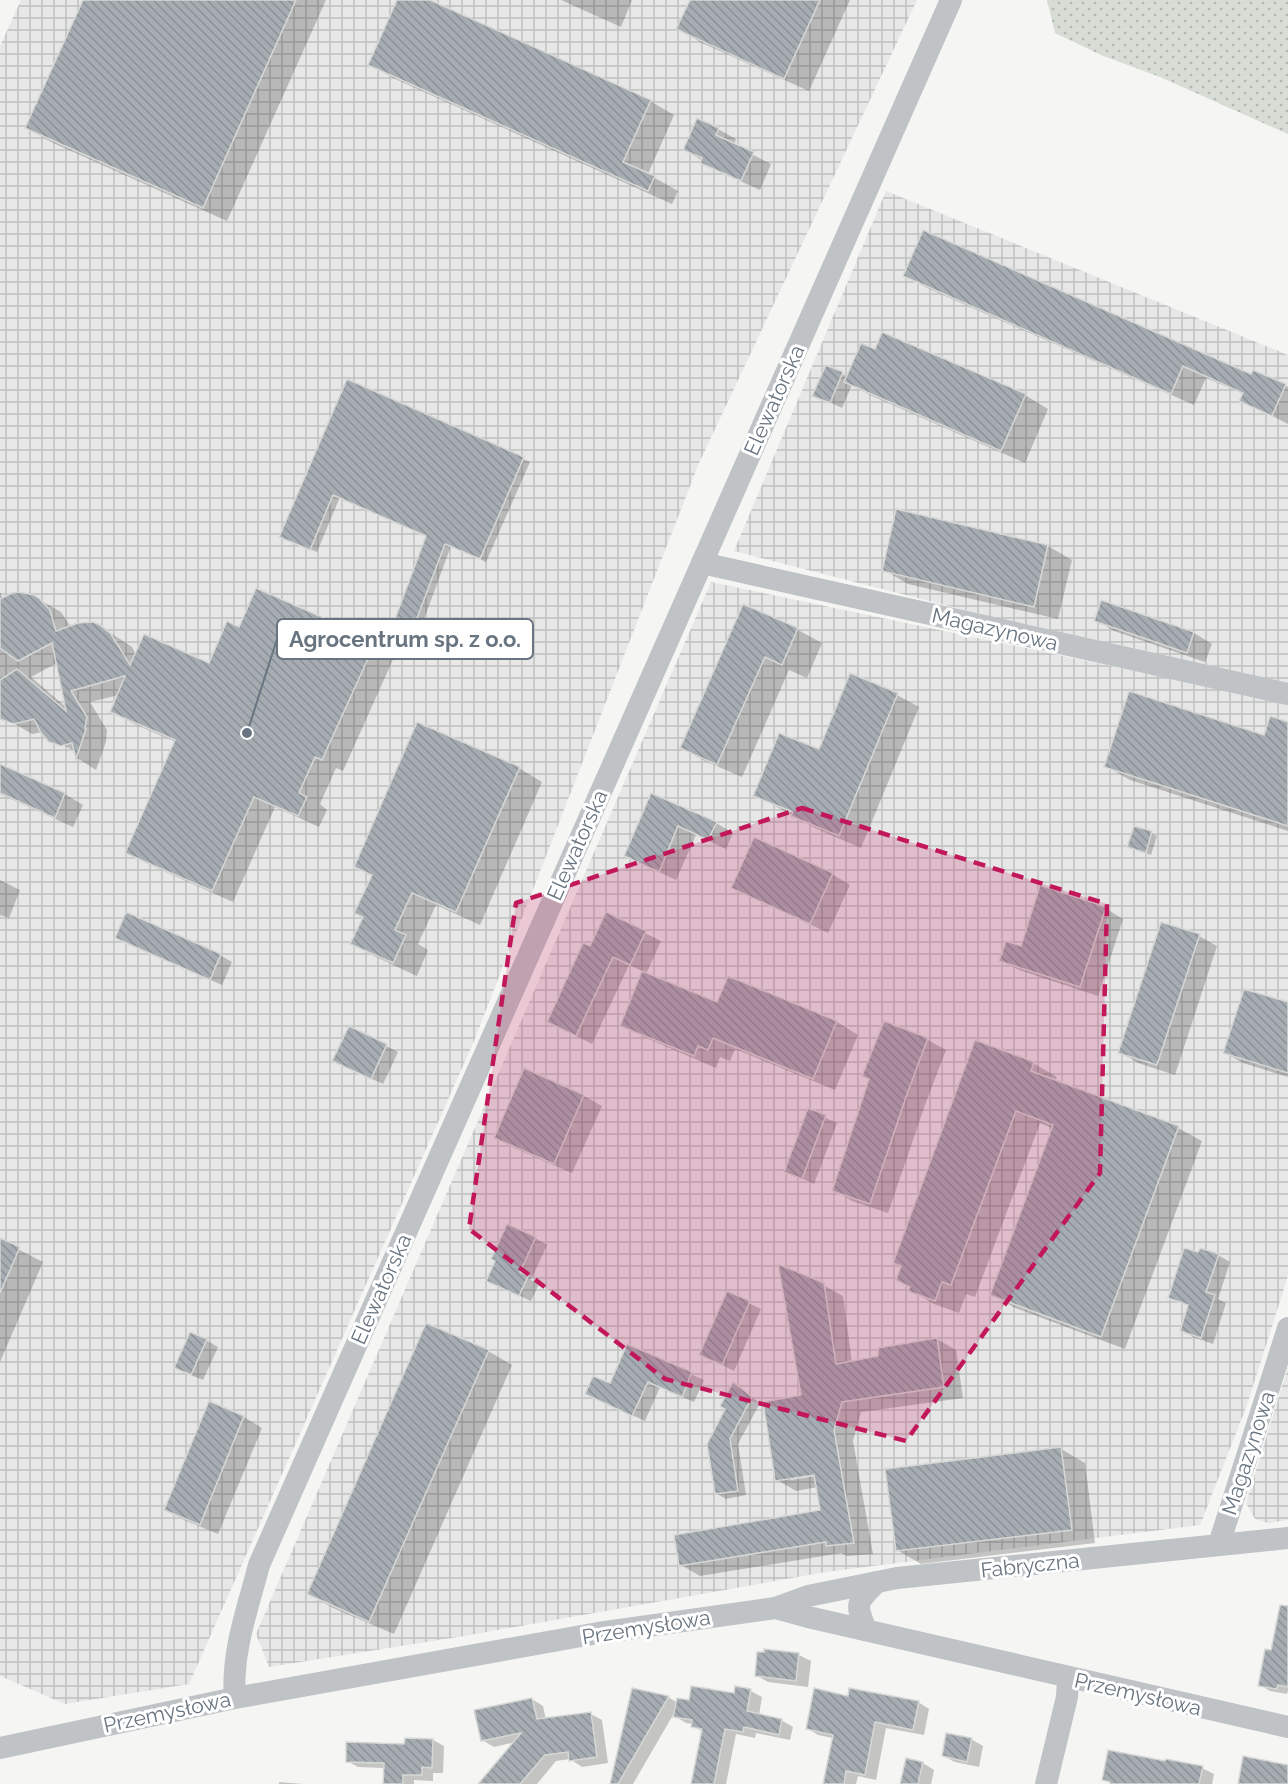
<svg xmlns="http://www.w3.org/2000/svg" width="1288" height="1784" viewBox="0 0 1288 1784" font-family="Raleway,sans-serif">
  <defs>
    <pattern id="industrial-grid" width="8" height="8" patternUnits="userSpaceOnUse" patternTransform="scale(1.5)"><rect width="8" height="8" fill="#e6e7e6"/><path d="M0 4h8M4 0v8" fill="none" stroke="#bec0c0"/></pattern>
    <pattern id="green-dots" width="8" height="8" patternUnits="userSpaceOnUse" patternTransform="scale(1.5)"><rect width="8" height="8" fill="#d7dcd4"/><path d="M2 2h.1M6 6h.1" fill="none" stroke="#b2b7b1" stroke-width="1.8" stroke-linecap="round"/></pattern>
    <pattern id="building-back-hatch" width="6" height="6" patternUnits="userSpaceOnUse" patternTransform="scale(1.5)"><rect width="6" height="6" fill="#a6adb2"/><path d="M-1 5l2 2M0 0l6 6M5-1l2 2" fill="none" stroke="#8b9196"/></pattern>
  </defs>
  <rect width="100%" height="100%" fill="#f5f6f3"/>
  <!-- industrial -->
  <g fill="url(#industrial-grid)">
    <path d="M21 0H917L699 463 474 1041 189 1684 65 1704 0 1676V46Z"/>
    <path d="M886 191 1288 355V693L734 551Z"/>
    <path d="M711 582 1288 703V1276L1247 1405 1200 1525 826 1572 464 1636 269 1667 256 1634Z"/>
    <path d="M1288 1367V1520L1268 1523 1255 1519 1246 1503Z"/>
  </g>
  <!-- green -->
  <path fill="url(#green-dots)" d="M1047 0H1288V134L1160 77 1101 55 1055 33Z"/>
  <!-- shadow -->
  <g fill="#0003" fill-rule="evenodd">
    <path d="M84 0H326L227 221 51 142 27 128Z"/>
    <path d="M398 0H426L650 101 674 115 648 174 678 191 672 204 393 78 370 64Z"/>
    <path d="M561 0H632L621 27Z"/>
    <path d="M691 0H850L809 91 702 43 678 29Z"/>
    <path d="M718 129 736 139 734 145 771 164 760 190 720 172 685 150Z"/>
    <path d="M905 275 1285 385 1288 387V424L1241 400 1244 394 1206 378 1194 405 927 288Z"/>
    <path d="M842 374 848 377 1025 395 1048 409 1025 463 870 395 852 385 842 408 814 395Z"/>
    <path d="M348 381 530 462 486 562 451 546 409 660 395 655 343 771 336 768 320 804 327 810 319 827 275 807 233 902 148 864 127 852 176 742 132 723 112 711 119 695 90 702 107 730 106 742 96 770 77 758 76 752 58 742 56 745 50 741 42 732 32 734 0 715V592L3 599 33 596 61 612 71 627 99 626 120 639 132 647 136 655 210 665 240 629 375 643 386 649 428 536 340 497 317 552 287 540ZM57 663 67 708 31 677Z"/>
    <path d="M1048 546 1072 560 1058 619 908 584 884 570Z"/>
    <path d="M743 606 798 630 822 643 807 678 789 670 742 777 705 761 681 748Z"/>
    <path d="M1096 620 1194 633 1212 644 1205 662 1114 631Z"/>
    <path d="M897 695 919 707 861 848 815 828 755 795Z"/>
    <path d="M1288 723V831L1130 780 1106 766 1265 736Z"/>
    <path d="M0 765 65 794 83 805 73 827 0 794Z"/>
    <path d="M519 768 542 782 480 925 436 905 418 944 428 950 417 976 376 957 352 943 364 917 373 877 356 867Z"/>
    <path d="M652 795 716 823 733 833 726 849 696 835 676 880 625 856Z"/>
    <path d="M1135 827 1157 836 1151 855 1129 847Z"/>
    <path d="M832 874 850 885 828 933 733 887Z"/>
    <path d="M0 880 20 890 9 918 0 915Z"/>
    <path d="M1105 908 1123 919 1098 996 1019 970 1001 960 1022 948Z"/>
    <path d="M607 914 661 941 646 974 718 1004 729 978 837 1022 858 1035 835 1090 735 1049 730 1061 720 1057 716 1068 644 1037 622 1025 644 972 629 965 592 1044 549 1022 591 948Z"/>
    <path d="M1199 936 1217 946 1175 1075 1138 1063 1120 1052Z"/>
    <path d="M128 944 220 955 232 962 222 985Z"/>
    <path d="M1288 1004V1077L1243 1063 1225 1053Z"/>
    <path d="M885 1023 928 1040 946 1050 925 1105 888 1213 852 1201 834 1190 871 1079Z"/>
    <path d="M386 1046 398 1052 383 1084 346 1067Z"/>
    <path d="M1033 1063 1057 1077 1055 1081 1178 1128 1202 1141 1125 1349 1015 1308 992 1295 1054 1129 1040 1123 975 1297 966 1294 959 1313 934 1304 910 1290 912 1288 903 1267 895 1263Z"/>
    <path d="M584 1096 602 1106 572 1173 514 1148 496 1137Z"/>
    <path d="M808 1110 837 1123 814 1184 786 1171Z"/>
    <path d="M535 1238 547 1245 531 1280 539 1284 531 1301 500 1287Z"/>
    <path d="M0 1240 43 1262 0 1362Z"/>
    <path d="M1199 1254 1218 1255 1230 1262 1218 1299 1226 1303 1213 1344 1193 1337 1182 1331 1189 1306 1170 1297Z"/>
    <path d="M823 1285 843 1296 852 1362 880 1358 937 1339 956 1350 963 1398 861 1412 853 1441 873 1554 847 1556 841 1553 700 1576 681 1565 822 1511 818 1487 796 1491 777 1480 802 1396ZM822 1472V1475L791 1480V1477Z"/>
    <path d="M727 1293 761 1309 734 1371 701 1354Z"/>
    <path d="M206 1340 218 1347 203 1380 188 1374Z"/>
    <path d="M628 1346 704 1380 694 1402 660 1387 645 1421 599 1400 611 1385Z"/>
    <path d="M488 1351 512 1365 394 1634 333 1608 309 1594Z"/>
    <path d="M733 1384 760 1403 738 1444 746 1495 726 1499 717 1494 727 1409Z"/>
    <path d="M210 1403 244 1417 262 1428 218 1534 184 1520 166 1509Z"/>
    <path d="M1061 1449 1085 1463 1095 1543 921 1564 897 1550Z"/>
    <path d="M1288 1639V1690L1287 1694 1270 1691 1260 1685 1272 1652Z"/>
    <path d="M765 1654 799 1655 811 1661 808 1687 768 1682 756 1675Z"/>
    <path d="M751 1691 762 1697 759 1715 781 1720 793 1727 790 1740 756 1733 755 1738 736 1734 726 1784H693L703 1732 693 1726V1724L686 1723 673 1715 633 1784H612L668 1697 678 1703 690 1702Z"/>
    <path d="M849 1698 918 1702 929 1709 924 1735 886 1728 876 1780 858 1776 856 1784H825L833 1738 818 1735 807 1728Z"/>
    <path d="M532 1699 543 1706 546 1720 591 1714 602 1720 608 1763 582 1767 570 1759 556 1761 537 1784H482L515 1742 494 1747 482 1740Z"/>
    <path d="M971 1739 983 1746 979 1767 955 1762 943 1756Z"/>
    <path d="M433 1740 444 1746 443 1773H433V1781L414 1780V1784H384L385 1768 358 1767 347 1761Z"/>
    <path d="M923 1763 934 1770 931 1784H901Z"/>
    <path d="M1202 1768 1214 1774 1212 1784H1111L1104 1779Z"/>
    <path d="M279 1782 303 1784H279Z"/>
  </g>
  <!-- building -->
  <g fill="url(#building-back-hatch)" stroke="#d7d7d5" stroke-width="1.5">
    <path d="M83 0H296L203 208 25 128Z"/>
    <path d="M397 0H430L651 100 623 162 655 176 648 191 368 65Z"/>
    <path d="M690 0H820L784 79 676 29Z"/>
    <path d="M697 118 719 128 716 135 754 152 741 181 700 163 702 158 683 150Z"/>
    <path d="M923 230 1251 374 1253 370 1286 384 1272 416 1239 401 1243 393 1183 366 1171 394 903 276Z"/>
    <path d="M882 332 1026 394 1001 451 844 382 861 343 875 349Z"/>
    <path d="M826 365 843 372 830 403 812 396Z"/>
    <path d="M347 379 524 457 480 559 445 544 402 658 383 651 426 536 333 495 310 550 279 537Z"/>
    <path d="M896 509 1048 545 1034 607 882 571Z"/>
    <path d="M256 588 376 641 322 760 315 757 299 793 307 797 298 816 254 797 212 891 125 853 175 740 110 712 125 676 71 691 87 717 85 728 86 729 76 759 72 743 61 746 49 742 41 733 34 719 14 724 0 719V680L17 669 66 711 52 643 18 661 0 648V599L12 593 19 592 34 595 40 599 50 610 56 631 78 623 93 622 100 625 111 634 130 665 144 634 209 663 227 621 239 627Z"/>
    <path d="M1101 600 1194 632 1187 653 1094 621Z"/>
    <path d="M743 604 798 628 782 665 765 657 717 765 680 748Z"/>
    <path d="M850 673 898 693 839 836 791 816 793 812 753 796 779 733 819 749Z"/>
    <path d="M1129 691 1264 735 1270 716 1288 722V826L1104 767Z"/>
    <path d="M417 722 520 767 456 912 412 893 395 930 406 935 393 963 350 944 363 917 354 913 372 875 354 867Z"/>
    <path d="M0 764 65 793 55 818 0 793Z"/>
    <path d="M651 793 717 822 708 840 678 826 659 872 624 856Z"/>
    <path d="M1134 826 1152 831 1146 853 1127 847Z"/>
    <path d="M754 837 833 873 810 924 731 888Z"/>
    <path d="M1040 885 1106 907 1080 987 999 961 1006 941 1021 946Z"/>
    <path d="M126 912 221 954 210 980 115 938Z"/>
    <path d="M606 912 646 931 630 965 613 957 576 1036 547 1022 583 943 590 946Z"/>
    <path d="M1161 922 1200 934 1157 1065 1118 1053Z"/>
    <path d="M642 971 717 1002 728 976 837 1021 813 1079 713 1038 708 1050 698 1046 694 1056 620 1026Z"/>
    <path d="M1244 989 1288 1002V1073L1223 1053Z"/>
    <path d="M884 1021 928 1038 907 1094 870 1204 832 1191 869 1079 862 1076Z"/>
    <path d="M349 1026 387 1044 371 1079 332 1061Z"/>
    <path d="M975 1040 1034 1062 1031 1071 1179 1126 1101 1337 990 1295 1053 1125 1016 1111 951 1285 942 1282 935 1301 908 1291 910 1287 896 1280 901 1266 893 1263Z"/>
    <path d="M524 1068 584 1095 554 1164 494 1138Z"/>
    <path d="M808 1108 826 1115 802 1179 784 1172Z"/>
    <path d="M507 1224 536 1237 520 1272 528 1276 519 1296 486 1281 495 1261 491 1259Z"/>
    <path d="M0 1238 20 1247 0 1293Z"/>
    <path d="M1184 1248 1198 1252 1200 1248 1219 1254 1206 1292 1215 1295 1201 1338 1180 1331 1188 1305 1168 1298Z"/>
    <path d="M778 1264 824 1283 836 1364 878 1356V1348L937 1338 944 1387 842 1402 834 1430 854 1543 826 1546V1542L679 1566 674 1535 820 1510 814 1475 775 1481 773 1467 763 1402 801 1395Z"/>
    <path d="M727 1291 750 1301 722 1365 699 1355Z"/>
    <path d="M426 1323 489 1350 369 1622 307 1594Z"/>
    <path d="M190 1332 207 1339 191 1375 174 1368Z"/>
    <path d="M627 1344 692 1372 682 1397 648 1382 632 1416 585 1394 593 1376 610 1383Z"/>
    <path d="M733 1382 752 1397 730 1439 738 1491 715 1494 707 1444 725 1409 720 1406Z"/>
    <path d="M209 1401 244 1416 200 1525 164 1510Z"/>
    <path d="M1061 1447 1072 1530 896 1551 885 1469Z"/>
    <path d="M1280 1605 1288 1606V1687L1278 1685 1277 1689 1258 1686 1265 1649 1271 1650Z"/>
    <path d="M764 1649 799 1653 796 1681 755 1676 757 1652H764Z"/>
    <path d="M691 1686 734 1693 735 1686 751 1689 747 1711 782 1719 779 1735 744 1727 743 1732 725 1729 714 1784H691L702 1729 691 1727 692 1720 673 1717 677 1698 689 1700Z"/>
    <path d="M632 1688 669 1696 618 1784H610Z"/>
    <path d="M814 1688 848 1696 849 1688 919 1701 913 1730 875 1722 865 1775 846 1771 844 1784H823L833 1735 806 1729Z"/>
    <path d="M532 1698 537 1719 591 1712 597 1757 569 1761 568 1752 545 1755 520 1784H478L521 1733 481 1741 474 1710Z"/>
    <path d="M946 1733 972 1738 967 1762 942 1756Z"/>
    <path d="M405 1738 433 1739 432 1768 422 1767V1775H403V1784H383L384 1763 346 1762V1742L404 1744Z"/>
    <path d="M1108 1750 1165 1761 1166 1759 1203 1766 1199 1784H1110V1782L1102 1780Z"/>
    <path d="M1243 1756 1288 1765V1784H1238Z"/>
    <path d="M906 1758 923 1762 918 1784H900Z"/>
  </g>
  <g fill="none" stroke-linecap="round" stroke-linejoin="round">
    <!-- minor -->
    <g stroke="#bfc3c6" stroke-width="22">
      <path d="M702 563 1288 694"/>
      <path d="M1219 1544 1288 1328"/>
      <path d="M775 1608 808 1596 897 1578 1288 1538"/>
      <path d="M866 1630C855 1603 856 1603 877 1582"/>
      <path d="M235 1698C231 1653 248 1608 259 1565L951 0"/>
      <path d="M0 1748 235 1698 598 1633 775 1608 808 1617 1288 1727"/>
      <path d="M1046 1784 1067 1697 1068 1678"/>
    </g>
  </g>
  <!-- marked area -->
  <path fill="#c2185b" fill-opacity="0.2" stroke="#c2185b" stroke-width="4.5" stroke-dasharray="12 8" stroke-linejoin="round" d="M802 808 1107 904 1100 1173 906 1441 665 1379 469 1229 516 903Z"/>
  <g text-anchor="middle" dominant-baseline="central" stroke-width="6" stroke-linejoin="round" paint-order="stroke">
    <!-- street labels -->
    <g font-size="21" fill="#687580" stroke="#fff">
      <text transform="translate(774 400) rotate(-66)">Elewatorska</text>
      <text transform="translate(995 629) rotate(13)">Magazynowa</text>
      <text transform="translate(577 845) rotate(-66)">Elewatorska</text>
      <text transform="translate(381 1289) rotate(-66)">Elewatorska</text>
      <text transform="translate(1248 1453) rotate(-72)">Magazynowa</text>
      <text transform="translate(1030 1565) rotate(-6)">Fabryczna</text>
      <text transform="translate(646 1627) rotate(-9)">Przemysłowa</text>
      <text transform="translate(1138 1694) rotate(13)">Przemysłowa</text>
      <text transform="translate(167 1712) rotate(-12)">Przemysłowa</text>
    </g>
  </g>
  <!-- callouts -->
  <path fill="none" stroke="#687580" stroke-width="2" d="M247 733L277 639"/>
  <circle fill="#687580" stroke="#fff" stroke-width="2" cx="247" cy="733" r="6"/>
  <rect fill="#fff" stroke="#687580" stroke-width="2" x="277" y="619" width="256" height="40" rx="6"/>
  <g font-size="22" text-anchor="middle" font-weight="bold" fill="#687580">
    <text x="405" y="647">Agrocentrum sp. z o.o.</text>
  </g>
</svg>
